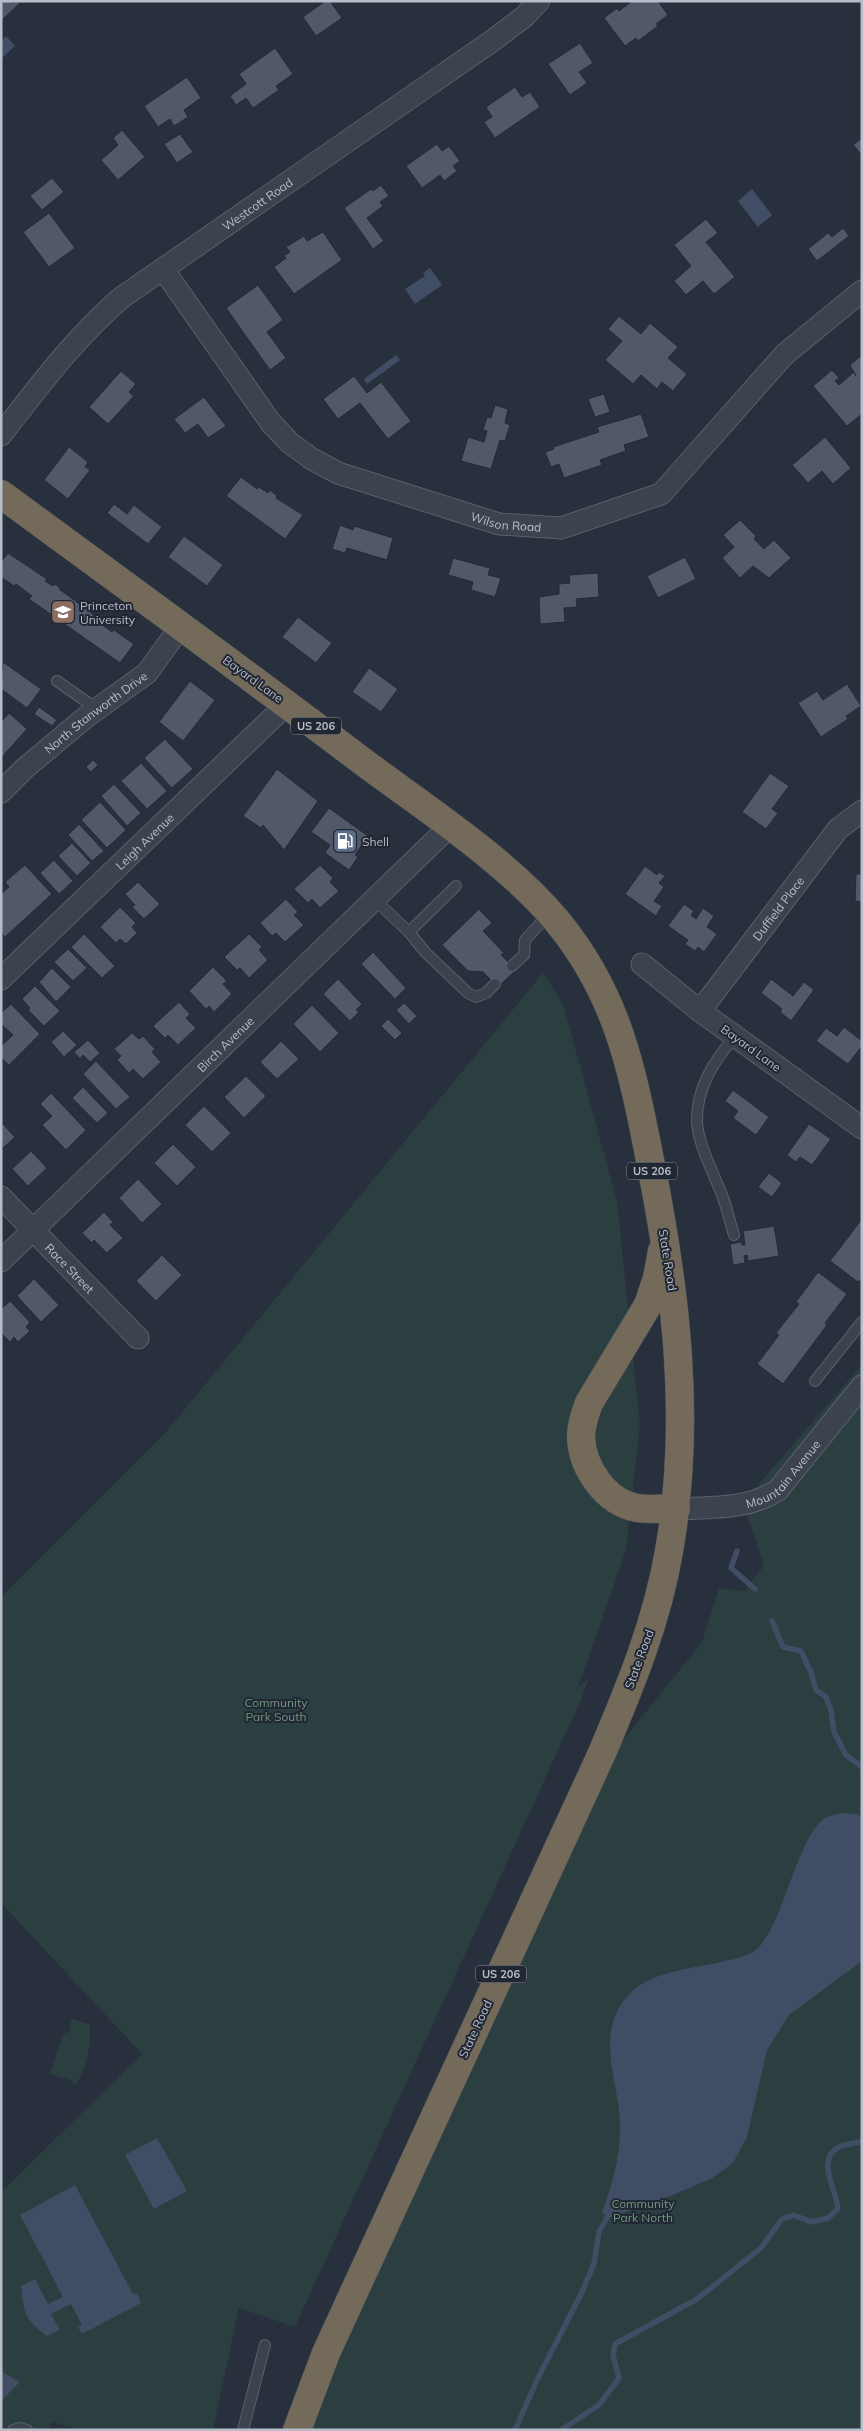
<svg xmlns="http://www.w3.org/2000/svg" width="863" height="2431" viewBox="0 0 863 2431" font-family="Mulish,sans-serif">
  <rect width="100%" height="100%" fill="#28303e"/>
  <!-- green -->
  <g fill="#2b3e40">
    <path d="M543 973 563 1004 617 1201 640 1424 626 1550 578 1688 589 1678 580 1702 295 2327 239 2308 213 2430H82L52 2422 48 2430H1V2192L142 2054 1 1903V1597L166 1432Z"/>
    <path d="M862 1365V2430H311L343 2348 616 1749 702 1642 719 1588 744 1591 764 1566 743 1502Z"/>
    <path d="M71 2019 90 2024C91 2048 88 2064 76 2085L70 2080 50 2074 63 2034 69 2032Z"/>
  </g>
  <!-- water -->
  <g fill="#404d65">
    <path d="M6 36 15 46 1 59V41Z"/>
    <path d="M752 189 772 215 758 227 738 201Z"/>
    <path d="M430 268 442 285 415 304 405 289 425 276 423 273Z"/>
    <path d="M396 355 400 360 367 384 364 379Z"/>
    <path d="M842 1813 856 1814 862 1818V1961L789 2015 767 2050 747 2137 733 2163 712 2178 673 2195 612 2217 602 2213C612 2185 620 2158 620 2128 621 2093 602 2054 614 2019 633 1968 685 1972 729 1960 739 1958 751 1955 759 1947 785 1920 798 1832 827 1817 831 1815 837 1814 842 1813Z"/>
    <path d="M157 2138 187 2191 154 2209 125 2155Z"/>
    <path d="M75 2185 133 2294 137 2293 141 2303 82 2334 78 2327 82 2325 71 2304 51 2314 60 2330 47 2336C24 2319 24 2313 21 2286L35 2279 48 2304 63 2297 20 2215Z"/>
    <path d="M1 2369 2 2372 20 2382 2 2400Z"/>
  </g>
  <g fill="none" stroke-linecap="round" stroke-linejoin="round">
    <!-- stream -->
    <g stroke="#404d65" stroke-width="5.5">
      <path d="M737 1551 731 1568 755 1589"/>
      <path d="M772 1621 783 1647 801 1651 811 1672 816 1690 826 1697 831 1710 834 1732 846 1755 862 1767"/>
      <path d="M515 2430 538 2378 581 2294 594 2264 599 2232 612 2209"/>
      <path d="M561 2430 599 2405 619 2378 613 2355 615 2344 697 2299 761 2248 782 2219 794 2215 811 2222 828 2218 838 2209C837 2191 815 2159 839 2147 845 2144 855 2144 862 2141"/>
    </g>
  </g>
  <!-- building -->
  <g fill="#515969" stroke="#232935">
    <path d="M1 1 21 2 1 21Z"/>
    <path d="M325 1H330L342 18 316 36 303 17Z"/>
    <path d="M632 1H658L668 15 656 24 658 26 638 41 636 38 625 46 604 18 617 8 619 11Z"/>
    <path d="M580 43 593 63 579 72 587 83 570 95 548 64Z"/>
    <path d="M275 48 293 74 276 86 279 90 253 108 246 98 236 105 230 96 246 84 239 74Z"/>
    <path d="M187 77 201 98 184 110 188 117 174 126 170 119 158 127 144 106Z"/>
    <path d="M515 87 522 97 530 92 540 107 495 138 484 122 492 117 486 107Z"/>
    <path d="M122 130 145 157 118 180 101 160 118 145 113 138Z"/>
    <path d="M180 134 193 152 177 163 164 144Z"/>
    <path d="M862 138V155L853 145Z"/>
    <path d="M437 144 442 151 449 146 460 161 453 166 457 171 444 181 440 175 422 188 406 166Z"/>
    <path d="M52 178 64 192 42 210 30 196Z"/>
    <path d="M381 185 389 196 380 202 383 206 367 218 384 241 373 249 344 208 371 189 373 191Z"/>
    <path d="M49 213 75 248 49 267 23 232Z"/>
    <path d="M706 219 718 233 706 242 735 277 714 294 703 281 686 295 674 281 691 266 674 245Z"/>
    <path d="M843 228 849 236 817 261 808 249 828 233 832 237Z"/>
    <path d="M323 232 342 260 294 294 274 267 286 258 284 256 290 252 286 247 304 236 307 241Z"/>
    <path d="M258 285 283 320 267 332 286 358 270 370 226 308Z"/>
    <path d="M619 316 641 334 650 323 678 347 668 358 687 374 673 391 662 382 657 389 641 375 633 384 605 360 622 341 608 329Z"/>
    <path d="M862 355V414L847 426 813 386 832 370 839 378 835 381 839 385 854 372 856 376 850 365Z"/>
    <path d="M121 371 136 384 129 392 134 396 108 424 89 407Z"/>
    <path d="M354 376 367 393 381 382 411 421 388 439 360 403 338 419 323 399Z"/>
    <path d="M604 394 610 412 595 417 588 399Z"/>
    <path d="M204 397 226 426 208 438 198 424 185 433 174 419Z"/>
    <path d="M495 405 508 409 505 423 510 425 505 441 500 440 491 469 461 461 468 437 484 442 487 431 483 430 487 417 491 418Z"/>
    <path d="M641 414 649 437 624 445 626 451 600 460 602 465 564 478 559 464 551 467 545 452 554 449 553 447 599 432 597 427Z"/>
    <path d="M825 437 851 468 833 484 822 471 808 483 792 465Z"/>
    <path d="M69 447 88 462 85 467 90 470 68 499 44 480Z"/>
    <path d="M241 477 257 489 259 487 268 493 270 490 277 496 276 498 303 515 285 539 226 496Z"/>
    <path d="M114 504 127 514 134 505 162 527 148 544 107 513Z"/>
    <path d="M740 520 756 536 754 539 764 549 774 540 791 558 769 578 753 566 740 578 722 558 734 547 723 535Z"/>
    <path d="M340 525 353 530 354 526 393 538 387 560 347 548 345 553 332 549Z"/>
    <path d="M184 536 223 565 207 586 168 557Z"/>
    <path d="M8 553 47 579 45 581 53 586 55 584 60 588 59 589 88 610 97 619 96 620 112 632 114 630 134 644 120 663 29 599 32 596 16 584 14 586 1 577V562Z"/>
    <path d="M685 557 696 579 658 598 647 576Z"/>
    <path d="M453 558 490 568 488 575 501 578 495 597 471 590 473 582 448 575Z"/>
    <path d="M598 573 599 597 576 599 577 607 564 608 565 622 540 624 539 597 559 594V584L570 583 569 575Z"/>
    <path d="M298 617 332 643 316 663 282 637Z"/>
    <path d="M3 662 41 689 27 708 1 689Z"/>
    <path d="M369 668 398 689 381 712 352 692Z"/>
    <path d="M190 681 215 700 183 741 159 722Z"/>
    <path d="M847 684 861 706 846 716 848 719 821 737 798 703 817 691 823 700Z"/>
    <path d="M39 707 57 720 52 726 34 714Z"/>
    <path d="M9 713 27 729 1 758V722Z"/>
    <path d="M165 739 193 769 172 788 144 758Z"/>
    <path d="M93 760 98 765 91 772 86 767Z"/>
    <path d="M141 763 167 791 147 809 121 781Z"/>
    <path d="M277 769 318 801 284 850 263 825 261 828 243 816Z"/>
    <path d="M770 773 789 786 772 809 778 813 766 829 742 812Z"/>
    <path d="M114 784 141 813 127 826 101 796Z"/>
    <path d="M100 802 126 830 107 848 81 820Z"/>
    <path d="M329 808 368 836 355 855 358 857 349 870 325 853 330 845 311 832Z"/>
    <path d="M79 824 104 851 92 861 68 835Z"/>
    <path d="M72 843 91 863 77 876 58 856Z"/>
    <path d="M54 860 73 881 59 894 40 873Z"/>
    <path d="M25 865 52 894 5 937 1 933V894L9 887 5 882Z"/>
    <path d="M320 865 333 878 330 882 339 891 320 908 312 899 308 903 294 889Z"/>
    <path d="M645 866 657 875 659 872 665 876 659 883 664 887 654 901 662 906 656 916 625 894Z"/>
    <path d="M856 874H862V902L855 901Z"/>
    <path d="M138 882 160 904 144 919 132 907 135 905 125 894Z"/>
    <path d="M286 899 298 912 294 915 304 925 285 942 276 933 272 936 260 923Z"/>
    <path d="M684 904 694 911 691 915 696 919 703 908 714 916 707 927 717 934 704 952 698 947 695 951 685 944 688 940 668 926Z"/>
    <path d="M120 907 136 923 132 927 137 933 126 944 120 939 116 943 100 927Z"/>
    <path d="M479 909 492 923 483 931 504 953 501 955 516 970 498 987 483 972 468 971 442 945Z"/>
    <path d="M84 934 115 966 102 978 71 947Z"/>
    <path d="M249 934 262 947 259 950 268 960 249 978 240 968 237 970 224 957Z"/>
    <path d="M68 949 87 968 73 981 54 962Z"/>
    <path d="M373 952 406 988 395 999 361 964Z"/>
    <path d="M213 967 227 981 223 984 232 994 214 1012 209 1006 206 1009 189 991Z"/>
    <path d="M52 968 71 987 56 1002 39 982Z"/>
    <path d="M338 979 362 1004 356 1010 359 1012 350 1021 323 994Z"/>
    <path d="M771 979 793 996 804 982 814 990 791 1021 780 1012 782 1009 761 993Z"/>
    <path d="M35 986 60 1011 44 1026 28 1010 30 1008 22 999Z"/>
    <path d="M179 1002 190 1014 186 1018 196 1028 178 1045 168 1035 165 1038 153 1026Z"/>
    <path d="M404 1003 417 1016 409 1024 396 1010Z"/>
    <path d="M11 1004 40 1034 9 1065 1 1058V1046L13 1035 1 1024V1013Z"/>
    <path d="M312 1005 339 1033 320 1052 293 1024Z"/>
    <path d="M388 1019 402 1033 395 1040 381 1026Z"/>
    <path d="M844 1027 862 1041V1046L848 1064 816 1041 826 1028 837 1036Z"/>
    <path d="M63 1031 77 1045 64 1057 51 1042Z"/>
    <path d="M132 1033 139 1039 143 1036 155 1049 152 1052 161 1062 143 1079 133 1069 129 1073 117 1060 121 1056 114 1049Z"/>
    <path d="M88 1040 100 1053 90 1062 83 1055 80 1059 74 1052Z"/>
    <path d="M281 1041 299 1059 277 1079 260 1062Z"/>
    <path d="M96 1061 130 1097 116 1109 83 1074Z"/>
    <path d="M246 1076 266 1096 244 1118 224 1097Z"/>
    <path d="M83 1087 108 1113 97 1123 72 1098Z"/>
    <path d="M733 1090 769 1117 756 1135 733 1118 738 1111 725 1101Z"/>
    <path d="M51 1093 86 1130 66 1150 42 1125 52 1116 40 1104Z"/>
    <path d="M204 1106 231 1133 212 1152 185 1125Z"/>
    <path d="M3 1124 15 1137 2 1149 1 1126Z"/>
    <path d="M809 1124 831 1139 812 1165 800 1157 796 1162 787 1155Z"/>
    <path d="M173 1144 196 1167 177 1186 154 1163Z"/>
    <path d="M31 1151 47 1168 28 1186 12 1169Z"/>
    <path d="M769 1173 782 1183 772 1197 758 1187Z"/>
    <path d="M138 1179 162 1204 142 1223 119 1198Z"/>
    <path d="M104 1212 113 1222 110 1225 123 1238 107 1253 94 1240 92 1243 82 1233Z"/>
    <path d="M862 1219V1278L858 1282 830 1261Z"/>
    <path d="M774 1226 779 1256 748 1261 747 1255 744 1256 745 1263 733 1265 730 1244 741 1242 742 1245H745L743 1231Z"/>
    <path d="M162 1255 182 1275 156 1301 136 1281Z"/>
    <path d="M818 1272 847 1294 825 1323 827 1325 783 1384 757 1364 779 1335 776 1333 799 1304 796 1302Z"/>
    <path d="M34 1279 59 1305 41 1322 17 1296Z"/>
    <path d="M10 1301 30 1322 26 1327 30 1331 18 1342 14 1337 10 1342 1 1333V1309Z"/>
  </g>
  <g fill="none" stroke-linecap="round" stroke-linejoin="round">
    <defs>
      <g id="lane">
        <path d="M57 681 97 709"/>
        <path d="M375 900 409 932 456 886"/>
        <path d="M409 932 425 952 468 993 476 997 486 993 495 984"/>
        <path d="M512 966 524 955 525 940 549 914"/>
        <path d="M734 1235C730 1222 727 1208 722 1195 714 1174 698 1144 697 1122 696 1088 714 1061 735 1036"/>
        <path d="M815 1381 862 1322"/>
        <path d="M13 2430 20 2428 27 2430"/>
        <path d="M243 2430 265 2345"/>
      </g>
      <g id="street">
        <path id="s1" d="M163 269 271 423 290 443 312 459 338 473 499 524 561 528 661 494 785 354 862 291"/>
        <path id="s2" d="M1 435C40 385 73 340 121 298L492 41 525 16 539 1"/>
        <path id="s3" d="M1 792 24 769 86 717 147 673 181 626"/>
        <path d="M642 964 700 1011 862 1128"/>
        <path id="s4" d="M1 979 287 704"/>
        <path id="s5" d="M700 1011 838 829 862 811"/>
        <path id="s6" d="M1 1197 138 1338"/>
        <path id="s7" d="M1 1261 449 827"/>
        <path id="s8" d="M676 1509C711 1507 748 1510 778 1490L862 1386"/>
      </g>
      <g id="highway">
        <path d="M1 494C122 583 243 671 362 761 425 808 507 861 557 921 618 995 632 1069 650 1160 676 1290 692 1420 669 1551 657 1622 630 1687 602 1753L326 2353 297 2430"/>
        <path d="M662 1251 657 1278 648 1305 589 1403C585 1414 581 1425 581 1437 582 1467 605 1502 637 1508 649 1510 663 1508 676 1509"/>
      </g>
    </defs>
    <!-- lane casing -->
    <use href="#lane" stroke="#5a606c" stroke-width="12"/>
    <!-- street casing -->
    <use href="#street" stroke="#5a606c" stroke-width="23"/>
    <!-- highway casing -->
    <use href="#highway" stroke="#474d59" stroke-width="29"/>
    <!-- lane -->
    <use href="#lane" stroke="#3c424e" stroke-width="10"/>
    <!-- street -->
    <use href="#street" stroke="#3c424e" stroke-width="21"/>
    <!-- highway -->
    <use href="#highway" stroke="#736a5a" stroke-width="28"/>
  </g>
  <!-- icons -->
  <defs>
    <symbol id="university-square" viewBox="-11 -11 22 22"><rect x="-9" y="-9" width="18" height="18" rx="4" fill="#8d6e63" stroke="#212733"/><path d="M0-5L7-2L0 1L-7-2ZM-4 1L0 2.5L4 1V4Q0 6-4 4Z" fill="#fff"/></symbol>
    <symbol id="fuel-square" viewBox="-11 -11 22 22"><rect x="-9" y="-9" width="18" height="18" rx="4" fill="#5c6f8a" stroke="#212733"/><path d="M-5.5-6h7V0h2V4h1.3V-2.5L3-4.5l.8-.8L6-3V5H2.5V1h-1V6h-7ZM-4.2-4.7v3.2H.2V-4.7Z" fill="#fff"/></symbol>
  </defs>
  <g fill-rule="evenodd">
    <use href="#university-square" x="49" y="598" width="28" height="28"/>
    <use href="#fuel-square" x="331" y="827" width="28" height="28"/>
  </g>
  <g text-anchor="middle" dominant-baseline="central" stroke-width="4" stroke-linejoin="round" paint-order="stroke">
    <!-- shield labels -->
    <g fill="#212733" stroke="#8b919c" stroke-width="1">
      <rect x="291" y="717.5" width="50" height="17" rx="4"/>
      <rect x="627" y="1162.5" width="50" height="17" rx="4"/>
      <rect x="476" y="1965.5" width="50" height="17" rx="4"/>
    </g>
    <g font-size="11" font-weight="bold" fill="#b8bec9">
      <text x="316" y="726">US 206</text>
      <text x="652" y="1171">US 206</text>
      <text x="501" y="1974">US 206</text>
    </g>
    <!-- street labels -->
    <g font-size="12" fill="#b8bec9" stroke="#212733">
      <text stroke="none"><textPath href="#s2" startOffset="348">Westcott Road</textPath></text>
      <text stroke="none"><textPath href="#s1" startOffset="448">Wilson Road</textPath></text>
      <text transform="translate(253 679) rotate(36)">Bayard Lane</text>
      <text stroke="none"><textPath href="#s3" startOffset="124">North Stanworth Drive</textPath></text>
      <text stroke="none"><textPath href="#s4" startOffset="199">Leigh Avenue</textPath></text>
      <text stroke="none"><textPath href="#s5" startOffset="129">Duffield Place</textPath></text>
      <text stroke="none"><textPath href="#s7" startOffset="312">Birch Avenue</textPath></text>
      <text transform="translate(751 1048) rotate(36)">Bayard Lane</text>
      <text transform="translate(668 1260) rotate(81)">State Road</text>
      <text stroke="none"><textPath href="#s6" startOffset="99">Race Street</textPath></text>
      <text stroke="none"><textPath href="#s8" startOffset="119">Mountain Avenue</textPath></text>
      <text transform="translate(639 1659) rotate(-70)">State Road</text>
      <text transform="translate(475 2029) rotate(-65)">State Road</text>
    </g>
    <!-- poi labels -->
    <g font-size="12" fill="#b8bec9" stroke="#212733" text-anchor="start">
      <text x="80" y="605">Princeton<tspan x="80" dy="14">University</tspan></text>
      <text x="362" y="841">Shell</text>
    </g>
    <!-- park labels -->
    <g font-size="12" fill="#72977c" stroke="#212733">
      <text x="276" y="1702">Community<tspan x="276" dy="14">Park South</tspan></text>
      <text x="643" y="2203">Community<tspan x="643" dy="14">Park North</tspan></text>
    </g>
  </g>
  <!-- border -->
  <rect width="863" height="2431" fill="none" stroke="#b8bec9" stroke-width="5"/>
</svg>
